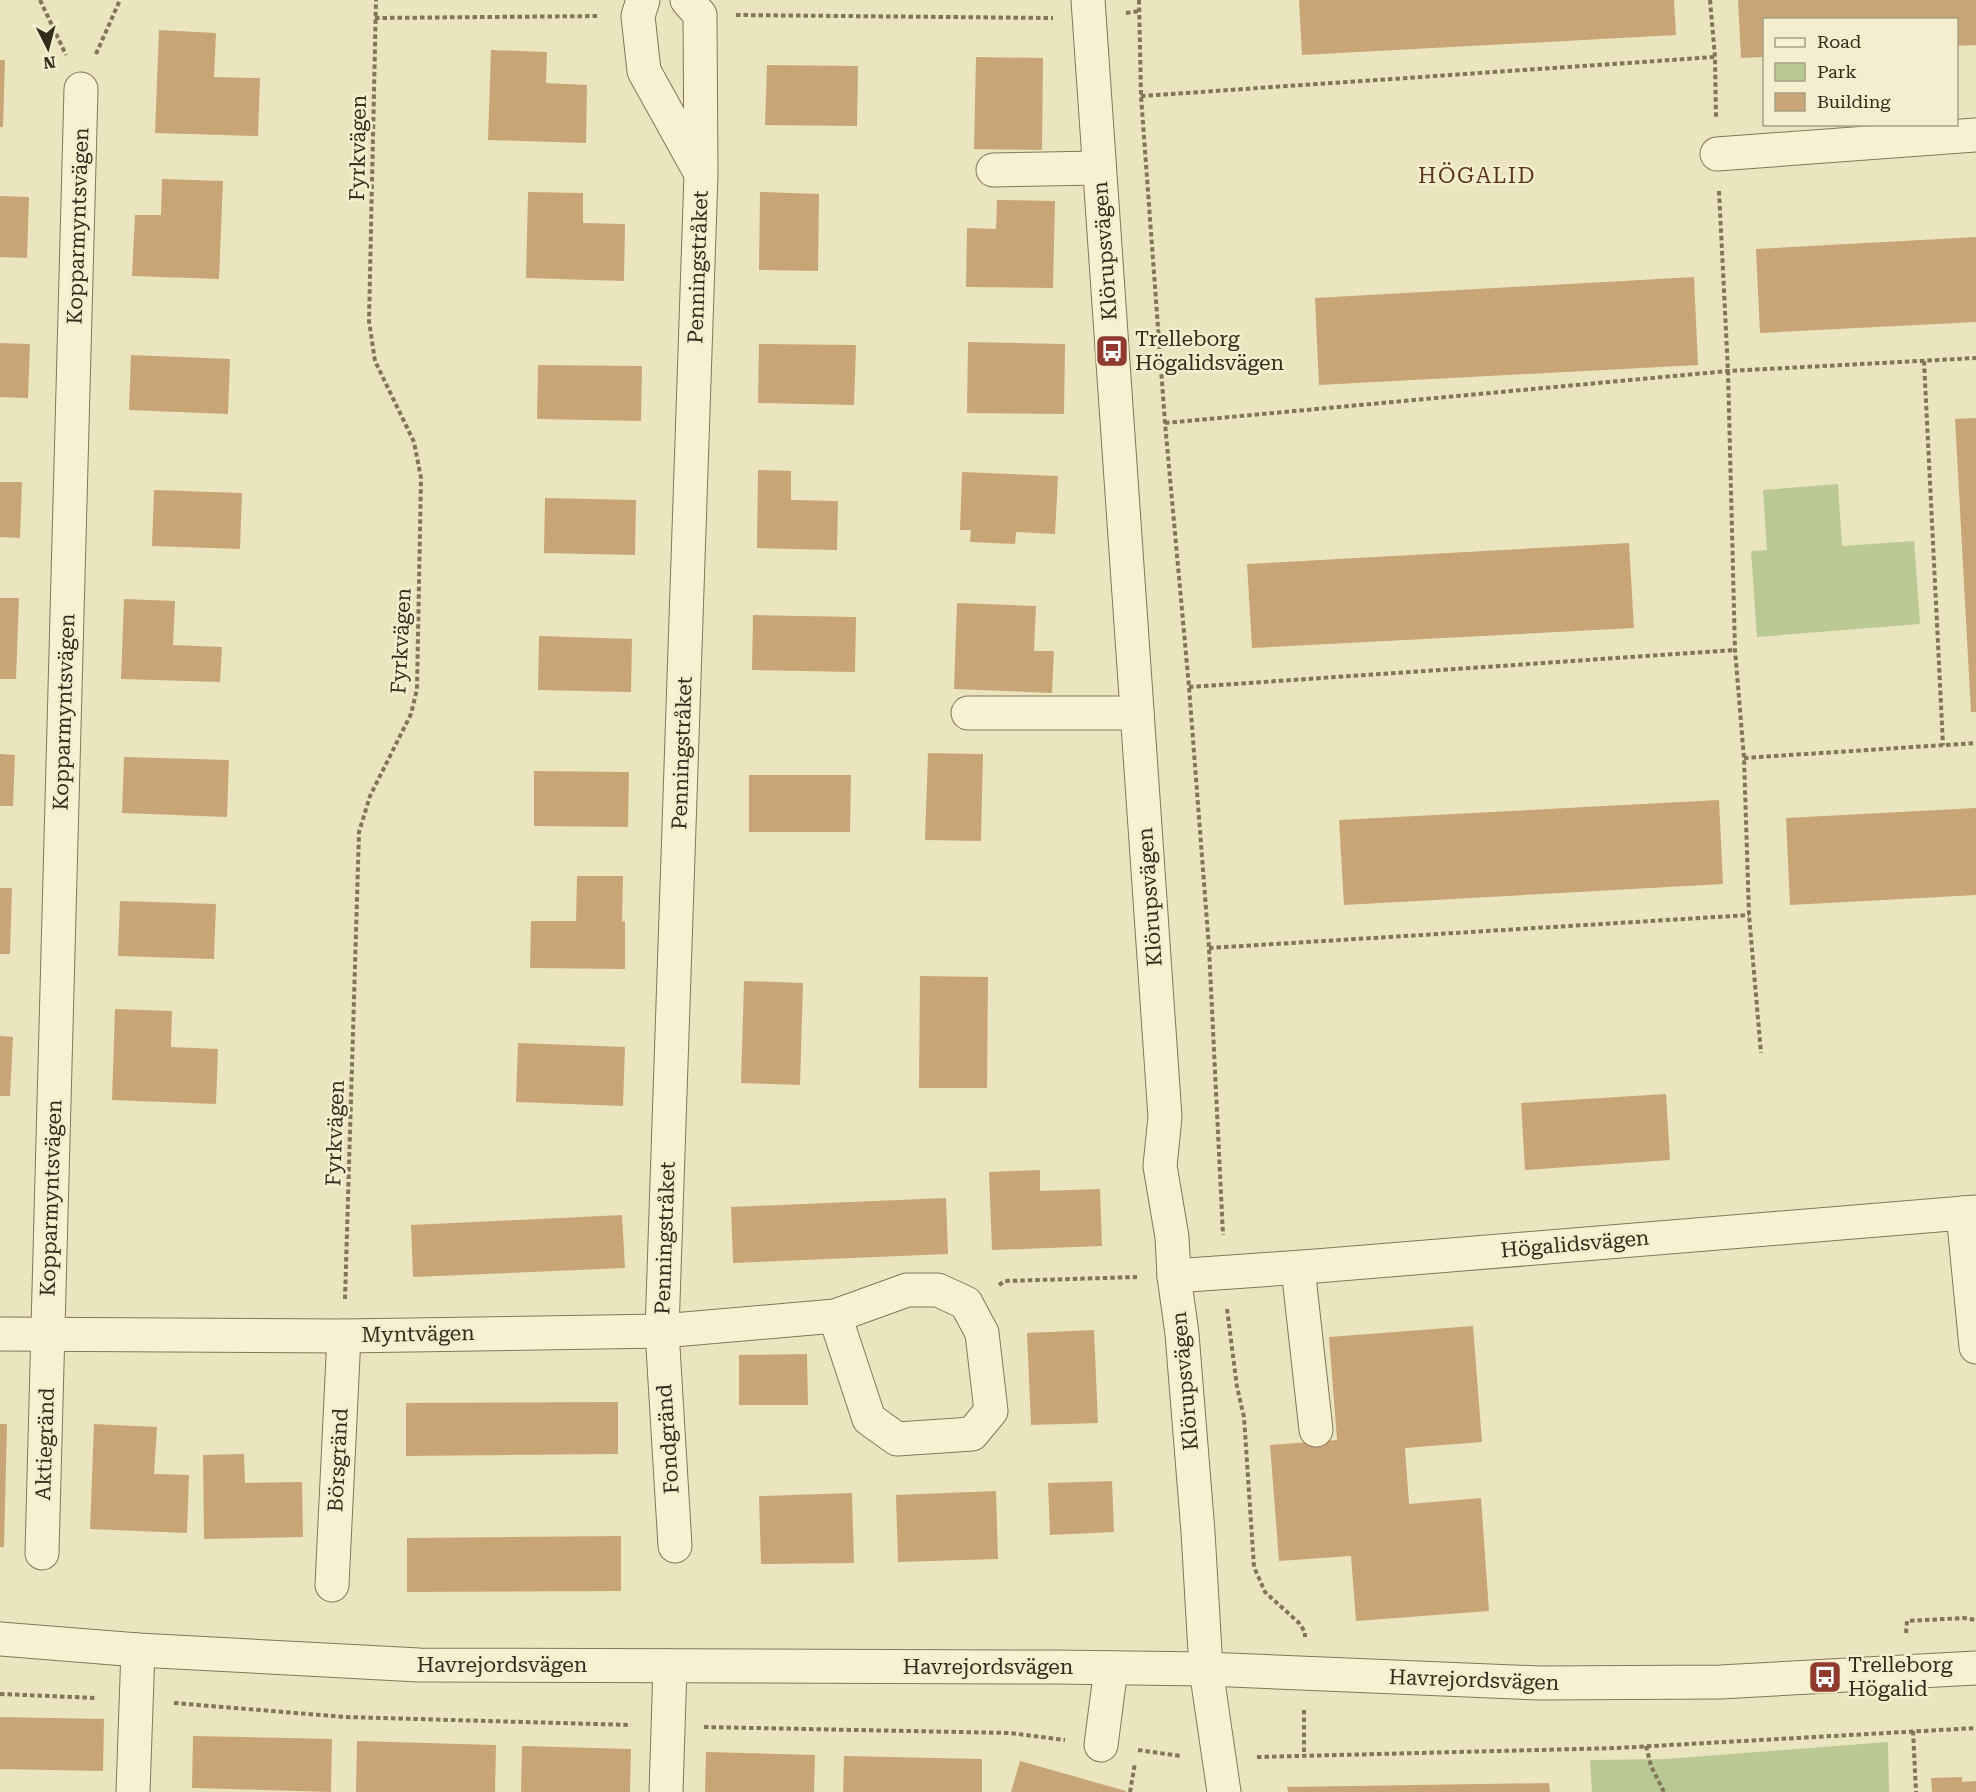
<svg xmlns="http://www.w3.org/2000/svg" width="1976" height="1792" viewBox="0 0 1976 1792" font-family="'Roboto Serif',serif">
  <rect width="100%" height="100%" fill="#ebe5bf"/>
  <!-- green -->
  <g fill="#bac894">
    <path d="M1838 484 1842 546 1914 541 1920 624 1757 637 1751 551 1767 550 1763 490Z"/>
    <path d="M1888 1742 1889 1792H1592L1590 1760 1666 1759Z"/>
  </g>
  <!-- building -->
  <g fill="#c8a577">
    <path d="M1299 0H1674L1676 35 1302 55Z"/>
    <path d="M1738 0H1976V45L1956 46V20H1764V57L1741 58Z"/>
    <path d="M159 30 216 33 214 77 260 78 258 136 155 133Z"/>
    <path d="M491 50 547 52 546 83 587 85 586 143 488 140Z"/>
    <path d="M976 57 1043 58 1042 150 974 149Z"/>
    <path d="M0 60H5L3 127H0Z"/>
    <path d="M767 65 858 66 857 126 765 125Z"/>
    <path d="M162 179 223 181 219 279 132 276 135 215H161Z"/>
    <path d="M528 192 583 193V223L625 224 624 281 526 278Z"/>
    <path d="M760 192 819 194 818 271 759 270Z"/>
    <path d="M0 196 29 197 27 258 0 257Z"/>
    <path d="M997 200 1055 201 1053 288 966 287 967 228 996 229Z"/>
    <path d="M1976 237V322L1760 333 1756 249Z"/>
    <path d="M1694 277 1698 365 1319 385 1315 298Z"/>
    <path d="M968 342 1065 344 1064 414 967 413Z"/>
    <path d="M0 343 30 344 28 398 0 397Z"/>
    <path d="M759 344 856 345 854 405 758 403Z"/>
    <path d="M131 355 230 359 228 414 129 410Z"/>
    <path d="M538 365 642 366 641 421 537 419Z"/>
    <path d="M1976 418V712H1971L1955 419Z"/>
    <path d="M758 470 791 471V500L838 501 837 550 757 548Z"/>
    <path d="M962 472 1058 476 1055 534 1016 532 1015 544 970 542 971 530H960Z"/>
    <path d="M0 482H22L20 538 0 537Z"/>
    <path d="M154 490 242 493 240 549 152 546Z"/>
    <path d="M545 498 636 500 635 555 544 553Z"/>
    <path d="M1629 543 1634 628 1252 648 1247 564Z"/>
    <path d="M0 598H19L16 679H0Z"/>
    <path d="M124 599 175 601 173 645 222 647 220 682 121 679Z"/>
    <path d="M957 603 1036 606 1034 651H1054L1052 693 954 689Z"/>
    <path d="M753 615 856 617 855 672 752 670Z"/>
    <path d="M539 636 632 639 631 692 538 690Z"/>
    <path d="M928 753 983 754 981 841 925 840Z"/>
    <path d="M0 754 15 755 13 806H0Z"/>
    <path d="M124 757 229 760 227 817 122 813Z"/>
    <path d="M534 771 629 772 628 827 534 826Z"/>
    <path d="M749 775H851L850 832H749Z"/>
    <path d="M1719 800 1723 884 1344 905 1339 820Z"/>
    <path d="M1976 808V895L1790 905 1786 818Z"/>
    <path d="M577 876H623L622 922 625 921V969L530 968 531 921H576Z"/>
    <path d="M0 888H12L10 954H0Z"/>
    <path d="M120 901 216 904 214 959 118 956Z"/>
    <path d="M920 976 988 977 987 1088H919Z"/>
    <path d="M744 981 803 983 800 1085 741 1083Z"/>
    <path d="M115 1009 172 1011 171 1047 218 1049 216 1104 112 1100Z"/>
    <path d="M0 1036 13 1037 10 1096H0Z"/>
    <path d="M518 1043 625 1047 623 1106 516 1102Z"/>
    <path d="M1666 1094 1670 1160 1525 1170 1521 1103Z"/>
    <path d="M1040 1170V1191L1100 1189 1102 1246 992 1250 989 1172Z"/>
    <path d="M946 1198 948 1254 733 1263 731 1207Z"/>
    <path d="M622 1215 625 1268 413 1277 411 1225Z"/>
    <path d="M1473 1326 1482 1442 1405 1448 1409 1504 1481 1498 1489 1611 1356 1621 1351 1556 1279 1561 1270 1445 1337 1440 1329 1337Z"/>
    <path d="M1094 1330 1098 1423 1031 1425 1027 1333Z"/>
    <path d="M807 1354 808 1405H739V1355Z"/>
    <path d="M618 1402V1454L406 1456V1403Z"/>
    <path d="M0 1424H7L4 1547H0Z"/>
    <path d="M94 1424 157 1427 154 1474 189 1475 187 1533 90 1529Z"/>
    <path d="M244 1454 245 1483 302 1482 303 1537 204 1539 203 1455Z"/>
    <path d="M1112 1481 1114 1532 1050 1535 1048 1483Z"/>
    <path d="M996 1491 998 1559 898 1562 896 1495Z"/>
    <path d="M852 1493 854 1563 761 1564 759 1496Z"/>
    <path d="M621 1536V1591L407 1592V1538Z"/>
    <path d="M0 1717 104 1719 103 1771 0 1769Z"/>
    <path d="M193 1736 332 1739 331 1792 192 1788Z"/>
    <path d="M357 1741 496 1745 495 1792H356Z"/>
    <path d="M522 1746 631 1749 630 1792H521Z"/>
    <path d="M706 1752 815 1755 814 1792H705Z"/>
    <path d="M844 1756 982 1759V1792H843Z"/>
    <path d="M1020 1761 1126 1791V1792H1011Z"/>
    <path d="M1962 1777V1782L1976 1781V1792H1932L1931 1778Z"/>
    <path d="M1549 1783 1550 1792H1288L1287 1787Z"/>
  </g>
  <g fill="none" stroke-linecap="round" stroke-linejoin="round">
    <defs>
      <g id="minor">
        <path d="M643 0 638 16 644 71 700 172"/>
        <path d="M1088 0 1165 1117 1160 1166 1172 1237 1174 1276 1182 1334 1198 1532 1206 1669 1224 1792"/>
        <path d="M1717 154 1976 135"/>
        <path d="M993 170 1099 168"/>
        <path d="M968 713H1137"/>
        <path d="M1963 1213 1976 1347"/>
        <path d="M1298 1268 1316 1430"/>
        <path d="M1174 1276 1316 1266 1976 1212"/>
        <path d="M0 1334 344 1336 662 1331 835 1316 907 1290H938L966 1303 982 1333 991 1411 972 1434 897 1439 869 1419 835 1316"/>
        <path d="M675 1546 662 1331 701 174 700 15 687 0"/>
        <path d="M42 1553 81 89"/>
        <path d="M332 1585 344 1336"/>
        <path d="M0 1639 138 1650 419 1665 1055 1667 1206 1669 1539 1683 1720 1682 1976 1668"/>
        <path d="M1101 1745 1111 1668"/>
        <path d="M133 1792 138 1650"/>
        <path d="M666 1792 670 1666"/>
      </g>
    </defs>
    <!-- minor casing -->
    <use href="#minor" stroke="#837559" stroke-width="35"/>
    <!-- path -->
    <g stroke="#837559" stroke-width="4" stroke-dasharray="4.5 3" stroke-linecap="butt">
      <path d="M40 0 66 55"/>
      <path d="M1139 0 1141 96 1165 423 1189 687 1209 948 1223 1235"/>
      <path d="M1710 0 1715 57 1716 118"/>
      <path d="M1126 13 1140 11"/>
      <path d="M736 15 1053 18"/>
      <path d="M375 18 600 16"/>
      <path d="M96 54 120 0"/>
      <path d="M1141 96 1715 57"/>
      <path d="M1719 191 1728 371 1735 650 1744 758 1749 915 1761 1053"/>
      <path d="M1924 361 1943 745"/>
      <path d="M1165 423 1728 371 1976 358"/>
      <path d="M1189 687 1735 650"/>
      <path d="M1744 758 1976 743"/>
      <path d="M1209 948 1749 915"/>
      <path d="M999 1285 1005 1281 1137 1277"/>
      <path d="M345 1299 359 832 370 796 411 714 417 689 421 478 414 442 375 361 369 321 376 0"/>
      <path d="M1227 1309 1237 1387 1244 1417 1254 1567 1265 1592 1299 1623 1305 1632V1637"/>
      <path d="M1906 1633 1907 1621 1964 1618 1976 1620"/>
      <path d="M0 1694 97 1698"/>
      <path d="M174 1703 345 1717 631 1725"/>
      <path d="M1304 1710V1756"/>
      <path d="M704 1727 1010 1733 1065 1740"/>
      <path d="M1913 1731 1916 1792"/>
      <path d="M1646 1746 1651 1766 1664 1792"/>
      <path d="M1138 1750 1181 1756"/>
      <path d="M1257 1757 1617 1748 1976 1728"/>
      <path d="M1130 1792 1135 1763"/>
    </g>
    <!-- minor -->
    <use href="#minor" stroke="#f7f1d2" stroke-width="33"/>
  </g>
  <!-- icons -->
  <defs>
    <symbol id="bus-square" viewBox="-11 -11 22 22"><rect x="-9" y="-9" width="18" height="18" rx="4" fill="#8f3a2c" stroke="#f3eece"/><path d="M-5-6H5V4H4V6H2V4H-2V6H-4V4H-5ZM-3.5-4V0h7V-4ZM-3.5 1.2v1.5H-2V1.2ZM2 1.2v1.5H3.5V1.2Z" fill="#fff"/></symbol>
  </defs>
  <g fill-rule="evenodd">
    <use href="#bus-square" x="1093" y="332" width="38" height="38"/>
    <use href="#bus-square" x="1806" y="1658" width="38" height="38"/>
  </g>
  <g text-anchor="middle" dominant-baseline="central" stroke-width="5" stroke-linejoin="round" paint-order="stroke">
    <!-- street labels -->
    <g font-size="21" fill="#332b1c" stroke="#f3eece">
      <text transform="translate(358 148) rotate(-89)">Fyrkvägen</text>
      <text transform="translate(78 226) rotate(-88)">Kopparmyntsvägen</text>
      <text transform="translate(1105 251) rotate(-94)">Klörupsvägen</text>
      <text transform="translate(698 267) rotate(-88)">Penningstråket</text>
      <text transform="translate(401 641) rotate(-87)">Fyrkvägen</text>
      <text transform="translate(64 712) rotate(-88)">Kopparmyntsvägen</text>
      <text transform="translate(682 753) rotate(-88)">Penningstråket</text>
      <text transform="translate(1150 897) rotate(-94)">Klörupsvägen</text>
      <text transform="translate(335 1133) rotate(-88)">Fyrkvägen</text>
      <text transform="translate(51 1198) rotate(-88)">Kopparmyntsvägen</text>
      <text transform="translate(665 1238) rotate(-88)">Penningstråket</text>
      <text transform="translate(1575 1244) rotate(-5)">Högalidsvägen</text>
      <text transform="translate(418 1334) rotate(-1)">Myntvägen</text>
      <text transform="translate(1185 1381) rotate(-95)">Klörupsvägen</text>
      <text transform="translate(668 1439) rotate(-94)">Fondgränd</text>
      <text transform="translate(45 1444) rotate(-88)">Aktiegränd</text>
      <text transform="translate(338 1460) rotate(-87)">Börsgränd</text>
      <text x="502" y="1665">Havrejordsvägen</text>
      <text x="988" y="1667">Havrejordsvägen</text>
      <text transform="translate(1474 1680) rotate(2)">Havrejordsvägen</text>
    </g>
    <!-- poi labels -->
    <g font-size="21" fill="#332b1c" stroke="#f3eece" text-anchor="start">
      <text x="1135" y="339">Trelleborg<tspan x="1135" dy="24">Högalidsvägen</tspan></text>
      <text x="1848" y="1665">Trelleborg<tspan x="1848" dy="24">Högalid</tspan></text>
    </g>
    <!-- neighbourhood labels -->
    <g font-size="22" letter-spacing="1.5" fill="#5d351e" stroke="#f3eece">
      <text x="1477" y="175">HÖGALID</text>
    </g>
  </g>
  <!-- legend -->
  <rect x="1763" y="18" width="195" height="108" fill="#f3eece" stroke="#a6a087" stroke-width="1.5"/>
  <rect x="1775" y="38" width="30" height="9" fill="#f7f1d2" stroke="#a6a087" stroke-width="1.5"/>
  <text x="1817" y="48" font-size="18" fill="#332b1c">Road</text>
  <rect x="1775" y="63" width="30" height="18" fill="#bac894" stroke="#a6a087" stroke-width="1.5"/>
  <text x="1817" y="78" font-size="18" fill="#332b1c">Park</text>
  <rect x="1775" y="93" width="30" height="18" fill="#c8a577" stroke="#a6a087" stroke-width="1.5"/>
  <text x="1817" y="108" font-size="18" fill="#332b1c">Building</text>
  <!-- north arrow -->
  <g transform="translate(48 48) rotate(174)" stroke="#f3eece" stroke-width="4.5" paint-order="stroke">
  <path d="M0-4.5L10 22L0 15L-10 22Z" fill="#332b1c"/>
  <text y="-9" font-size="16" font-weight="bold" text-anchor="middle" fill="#332b1c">N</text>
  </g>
</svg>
